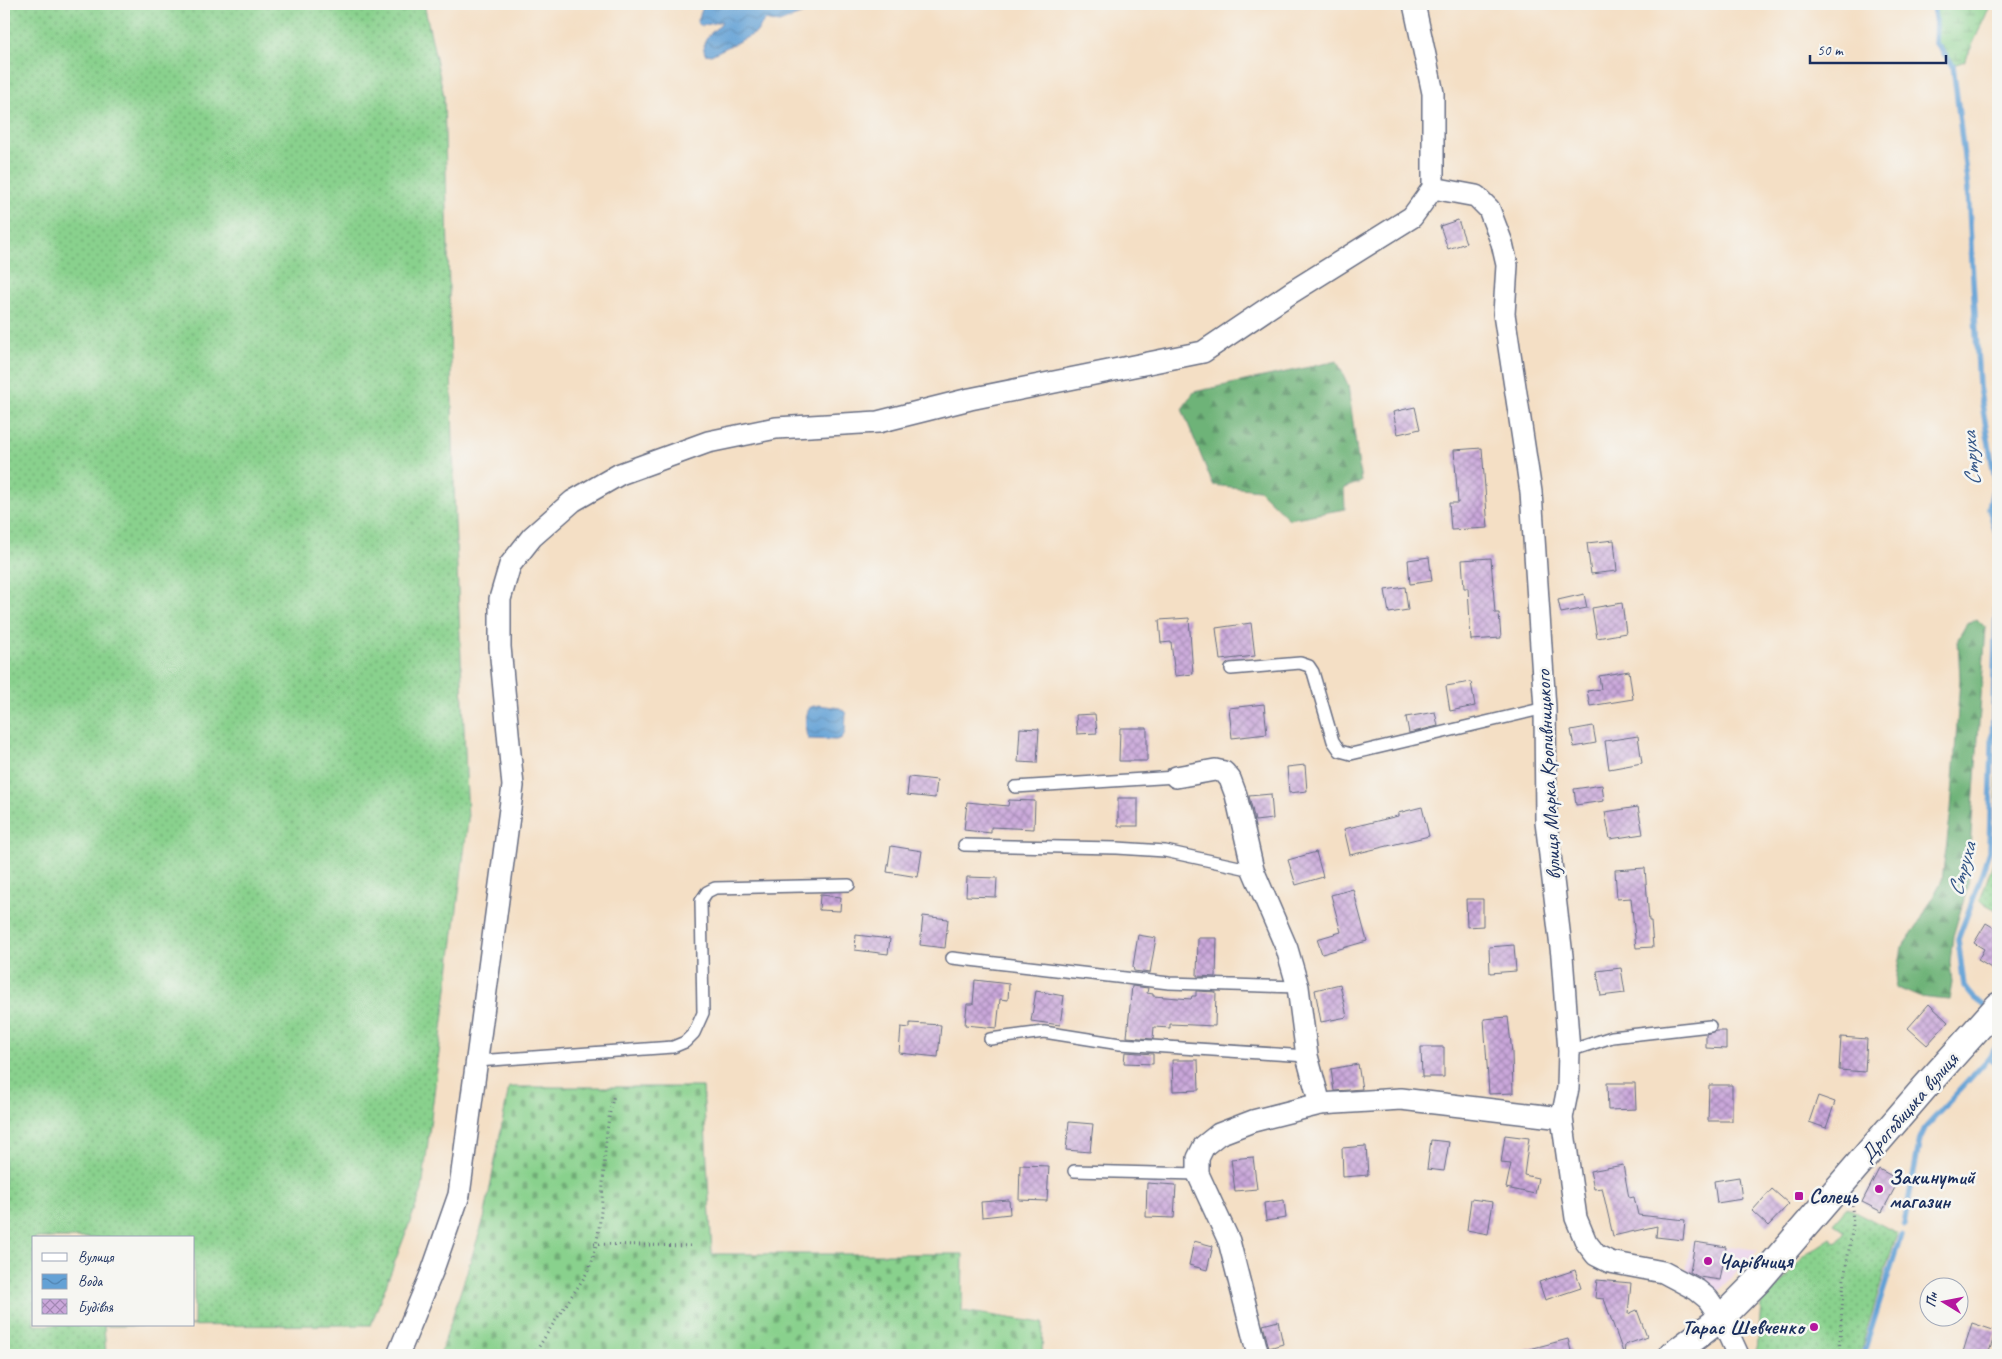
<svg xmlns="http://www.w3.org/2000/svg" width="2002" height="1359" viewBox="0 0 2002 1359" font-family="Caveat,sans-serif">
  <defs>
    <pattern id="grass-dots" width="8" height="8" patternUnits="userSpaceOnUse" patternTransform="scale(1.25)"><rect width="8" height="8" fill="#89d18d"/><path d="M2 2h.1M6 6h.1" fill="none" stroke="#6faa76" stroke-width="1.8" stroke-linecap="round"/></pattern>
    <pattern id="forest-firs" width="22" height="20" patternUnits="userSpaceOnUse" patternTransform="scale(1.25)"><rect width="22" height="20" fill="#6eb378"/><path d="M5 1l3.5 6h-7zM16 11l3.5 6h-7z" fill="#5a9266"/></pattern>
    <pattern id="wetland-marsh" width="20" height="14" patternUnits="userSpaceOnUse" patternTransform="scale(1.25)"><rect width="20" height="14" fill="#89d18d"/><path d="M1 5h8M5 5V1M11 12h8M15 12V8" fill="none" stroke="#6faa76"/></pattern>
    <pattern id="cemetery-stones" width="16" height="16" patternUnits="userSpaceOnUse" patternTransform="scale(1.25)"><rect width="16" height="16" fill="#89d18d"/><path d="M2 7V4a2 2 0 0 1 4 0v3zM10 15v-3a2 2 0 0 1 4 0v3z" fill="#6faa76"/></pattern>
    <pattern id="water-waves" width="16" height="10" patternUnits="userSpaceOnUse" patternTransform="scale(1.25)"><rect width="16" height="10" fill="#64a1d5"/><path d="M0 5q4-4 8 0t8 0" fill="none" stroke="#5284b0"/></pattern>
    <pattern id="building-cross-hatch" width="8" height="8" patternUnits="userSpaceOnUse" patternTransform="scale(1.25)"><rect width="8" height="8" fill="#caa7da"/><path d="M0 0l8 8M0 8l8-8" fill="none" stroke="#a388b4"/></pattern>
  </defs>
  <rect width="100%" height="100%" fill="#f6f6f2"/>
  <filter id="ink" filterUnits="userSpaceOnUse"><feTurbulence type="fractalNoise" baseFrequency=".02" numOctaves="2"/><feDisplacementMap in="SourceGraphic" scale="10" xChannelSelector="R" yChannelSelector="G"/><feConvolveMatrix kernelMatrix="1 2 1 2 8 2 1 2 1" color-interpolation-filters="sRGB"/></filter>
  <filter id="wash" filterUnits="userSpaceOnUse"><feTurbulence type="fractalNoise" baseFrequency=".0096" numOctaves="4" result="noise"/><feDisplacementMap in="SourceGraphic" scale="20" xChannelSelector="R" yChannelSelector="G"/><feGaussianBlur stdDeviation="1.12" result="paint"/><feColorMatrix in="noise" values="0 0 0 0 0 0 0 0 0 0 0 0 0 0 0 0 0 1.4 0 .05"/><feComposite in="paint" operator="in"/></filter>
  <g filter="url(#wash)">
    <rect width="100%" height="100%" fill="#f4dfc5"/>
    <!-- built -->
    <path fill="#ebd1eb" d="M1691 1241 1726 1247 1731 1246 1758 1250 1719 1291 1685 1278Z"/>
    <!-- grass -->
    <g fill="url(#grass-dots)" stroke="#528076" fill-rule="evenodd">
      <path d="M4 4H424L444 96 455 520 468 820 422 1190 371 1325 104 1326 106 1355H4ZM34 1238H194V1325H34Z"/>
      <path d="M1998 734V911L1980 901 1996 853Z"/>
      <path d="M1847 1207 1897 1233 1859 1355H1760L1757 1351 1761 1305 1805 1255 1831 1238 1837 1243 1845 1232 1833 1223Z"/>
    </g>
    <!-- forest -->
    <g fill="url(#forest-firs)" stroke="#44716b">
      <path d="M1337 361 1348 385 1361 482 1344 488 1345 509 1289 519 1259 490 1213 485 1182 409 1194 392Z"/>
      <path d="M1977 619 1986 628 1967 889 1953 936 1950 962 1952 983 1949 1000 1919 997 1895 987 1902 947 1919 923 1942 880 1951 810 1960 679 1958 639 1966 625Z"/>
    </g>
    <!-- wetland -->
    <path fill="url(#wetland-marsh)" stroke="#528076" d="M1933 4H1991L1965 61 1953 65 1935 42 1936 25Z"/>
    <!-- cemetery -->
    <path fill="url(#cemetery-stones)" stroke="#528076" d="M509 1087H703L712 1254H963L962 1311 1043 1323 1042 1355H440L484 1219Z"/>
    <!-- water -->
    <g fill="url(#water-waves)" stroke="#40689a">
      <path d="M704 4H829L779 23 765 20 756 33 711 55 705 54C699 35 716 33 722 21L702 26 697 23Z"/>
      <path d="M819 705 840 708 846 713 845 732 842 738 836 740 808 739C804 730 805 715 810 707Z"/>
    </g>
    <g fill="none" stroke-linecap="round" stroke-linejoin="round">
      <!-- stream -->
      <g stroke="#64a1d5" stroke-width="5.5">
        <path d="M1933 4 1936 25 1935 42 1953 65 1968 190 1979 386 1995 480 1989 508 1998 540 1989 851 1974 897 1958 939 1964 986 1974 998 1987 1008"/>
        <path d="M1998 1044 1989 1058 1998 1065"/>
        <path d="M1904 1225 1920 1139 1925 1128 1989 1058"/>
        <path d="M1863 1355 1901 1235"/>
      </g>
    </g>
    <g id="blocks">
      <!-- building -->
      <g fill="url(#building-cross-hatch)">
        <path d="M1458 220 1466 243 1448 249 1440 226Z"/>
        <path d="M1415 407 1420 429 1398 434 1393 412Z"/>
        <path d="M1482 448 1488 528 1451 530 1449 503H1458L1454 450Z"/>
        <path d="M1614 540 1617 571 1591 574 1587 543Z"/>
        <path d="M1429 557 1432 581 1410 584 1408 560Z"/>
        <path d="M1491 558 1495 613H1499L1501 638 1471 640 1468 588H1464L1462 560Z"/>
        <path d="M1405 587 1408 610 1389 613 1385 590Z"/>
        <path d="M1584 594 1587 608 1561 613 1558 600Z"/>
        <path d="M1622 603 1626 633 1597 638 1592 608Z"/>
        <path d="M1189 618 1193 674 1175 676 1171 642 1161 643 1159 620Z"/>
        <path d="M1251 623 1255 656 1220 660 1216 628Z"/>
        <path d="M1629 671 1633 699 1590 706 1587 691 1601 689 1599 676Z"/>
        <path d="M1471 682 1475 706 1450 711 1446 686Z"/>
        <path d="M1264 704 1267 734 1232 738 1229 708Z"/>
        <path d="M1435 712 1438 726 1409 733 1406 717Z"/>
        <path d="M1095 714 1097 733 1077 734 1076 715Z"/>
        <path d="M1593 726 1596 743 1574 747 1571 730Z"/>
        <path d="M1020 728 1039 729 1037 763 1018 762Z"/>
        <path d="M1120 728H1147V761H1119Z"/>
        <path d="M1638 736 1642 763 1609 769 1605 741Z"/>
        <path d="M1305 765 1307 791 1289 793 1287 767Z"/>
        <path d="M909 777 937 780 935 798 907 795Z"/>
        <path d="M1602 785 1604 801 1576 805 1574 789Z"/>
        <path d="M1271 794 1273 819 1255 821 1249 796Z"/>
        <rect x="1118" y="798" width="20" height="28"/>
        <path d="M1009 800 1035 801 1034 829 991 827V833L964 830 967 802 1008 806Z"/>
        <path d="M1422 807 1429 836 1350 855 1344 829 1398 816V813Z"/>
        <path d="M1638 807 1643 834 1610 839 1605 812Z"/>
        <path d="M891 846 922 851 918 877 887 872Z"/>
        <path d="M1316 852 1323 877 1296 885 1288 860Z"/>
        <path d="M1645 868 1649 921H1651L1653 947 1636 948 1631 898 1617 899 1615 870Z"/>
        <path d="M967 877 997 878 996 897 966 896Z"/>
        <path d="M1353 889 1367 941 1322 954 1317 939 1341 932 1331 895Z"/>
        <path d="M820 895 841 897 840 911 819 910Z"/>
        <path d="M1466 899H1483V926L1467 927Z"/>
        <path d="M923 916 948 919 945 948 920 945Z"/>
        <path d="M1986 923 1996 929 1998 925V972L1978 960 1984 949 1974 943Z"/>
        <path d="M856 935 890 939 888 954 855 950Z"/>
        <path d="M1138 935 1156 938 1150 973 1134 971 1133 966Z"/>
        <path d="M1198 938H1217L1216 977 1197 976Z"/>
        <path d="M1514 945 1516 971 1490 973 1489 947Z"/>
        <path d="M1621 968 1625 993 1601 996 1597 971Z"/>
        <path d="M975 980 1009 984 1008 1000 1000 999 997 1028 965 1025 967 1004H973Z"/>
        <path d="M1340 984 1347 1017 1321 1022 1315 990Z"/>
        <path d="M1132 986 1148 988 1147 993 1153 994V996L1191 999 1192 996H1196V991L1216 992 1215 1026 1170 1024V1028L1154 1027 1153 1039 1127 1037Z"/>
        <path d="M1036 991 1064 996 1060 1025 1031 1021Z"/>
        <path d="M1929 1004 1948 1022 1927 1045 1908 1028Z"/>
        <path d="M1508 1017 1512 1053 1513 1093 1489 1094 1484 1019Z"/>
        <path d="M910 1023 941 1025 938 1057 899 1053 901 1027 910 1028Z"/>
        <path d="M1716 1031H1726V1049L1706 1048V1034Z"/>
        <path d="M1841 1037 1867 1039 1865 1072 1839 1070Z"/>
        <path d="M1421 1047H1444V1077H1422Z"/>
        <path d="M1125 1052 1153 1054V1064L1124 1063Z"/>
        <path d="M1172 1060H1198L1199 1090 1173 1091Z"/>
        <path d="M1358 1064 1362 1089 1334 1091 1331 1069Z"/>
        <path d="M1607 1083H1635L1636 1109 1608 1110Z"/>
        <path d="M1709 1085H1732V1121H1708Z"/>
        <path d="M1818 1096 1835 1102 1826 1128 1809 1122Z"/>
        <path d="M1069 1122 1093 1124 1090 1152 1066 1150Z"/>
        <path d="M1505 1135 1529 1138 1524 1175 1538 1178 1535 1194 1506 1188 1511 1164 1501 1163Z"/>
        <path d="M1431 1140 1449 1142 1444 1171 1427 1169Z"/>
        <path d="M1366 1146 1368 1175 1343 1177 1342 1148Z"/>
        <path d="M1253 1157 1257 1189 1235 1191 1231 1159Z"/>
        <path d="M1020 1165 1049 1166 1047 1201 1019 1200Z"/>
        <path d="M1623 1165 1629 1198 1634 1197 1638 1215 1685 1220 1683 1240 1656 1237 1657 1226 1613 1236 1602 1188 1594 1189 1590 1171Z"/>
        <path d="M1879 1169 1899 1180 1882 1212 1862 1202Z"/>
        <path d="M1739 1177 1742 1199 1717 1203 1714 1181Z"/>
        <path d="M1147 1183 1176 1185 1174 1218 1146 1217Z"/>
        <path d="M1772 1189 1789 1204 1768 1226 1752 1211Z"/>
        <path d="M1471 1199 1493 1202 1488 1234 1467 1230Z"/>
        <path d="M1009 1200 1010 1214 982 1217 981 1202Z"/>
        <path d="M1284 1200 1286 1218 1266 1221 1264 1203Z"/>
        <path d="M1194 1241 1213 1246 1207 1270 1189 1265Z"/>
        <path d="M1695 1242 1726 1247 1720 1280 1699 1277 1690 1272Z"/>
        <path d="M1575 1270 1581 1288 1545 1300 1539 1282Z"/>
        <path d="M1597 1280 1631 1283 1628 1314 1637 1310 1647 1337 1625 1345 1624 1355 1604 1299 1595 1298Z"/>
        <path d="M1278 1321 1283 1344 1269 1348 1263 1325Z"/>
        <path d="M1972 1323 1996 1331 1988 1355H1973L1963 1352Z"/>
        <path d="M1568 1339 1572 1355H1526V1350Z"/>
      </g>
    </g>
  </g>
  <g filter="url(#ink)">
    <use href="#blocks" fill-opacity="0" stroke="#676d82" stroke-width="1"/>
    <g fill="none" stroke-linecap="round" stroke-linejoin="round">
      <defs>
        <g id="service">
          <path d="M1231 669 1300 663 1309 666 1313 672 1333 741 1340 751 1351 754 1545 708"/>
          <path d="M1015 787 1176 777"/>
          <path d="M964 845 1117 848 1165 851 1253 870"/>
          <path d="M952 958 1169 983 1298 987"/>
          <path d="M990 1039 1044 1032 1120 1044 1307 1056"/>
          <path d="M1569 1051 1612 1037 1710 1026"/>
          <path d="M477 1061 673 1047 685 1042 694 1033 703 1013 701 901 707 892 715 888 849 885"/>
          <path d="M1074 1171 1198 1174"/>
        </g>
        <g id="minor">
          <path d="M1433 188 1476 196 1489 209 1502 243 1507 265 1504 314 1531 492 1545 708 1546 821 1562 956 1569 1051 1568 1088 1562 1118 1576 1218 1586 1242 1596 1255 1610 1262 1663 1272 1697 1290 1708 1299 1721 1318 1738 1355"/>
          <path d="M1176 777 1215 770 1224 772 1230 779 1236 795 1253 870 1287 949 1298 987 1307 1056 1320 1104"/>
          <path d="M398 1355 432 1272 459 1195 513 786 500 647V599L510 565 532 537 573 501 620 474 708 442 776 428 878 422 970 399 1203 352 1292 292 1412 217 1433 188V93L1414 4"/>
          <path d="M1258 1355 1229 1241 1198 1174V1158L1204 1146 1219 1134 1253 1121 1320 1104 1401 1099 1562 1118"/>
        </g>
        <path id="tertiary" d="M1672 1355 1721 1318 1758 1281 1925 1087 1998 1006"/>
      </defs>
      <!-- service casing -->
      <use href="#service" stroke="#676d82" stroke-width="14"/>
      <!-- minor casing -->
      <use href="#minor" stroke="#676d82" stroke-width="24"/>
      <!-- tertiary casing -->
      <use href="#tertiary" stroke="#676d82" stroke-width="29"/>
      <!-- path -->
      <g stroke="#676d82" stroke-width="3" stroke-dasharray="1 4" stroke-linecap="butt">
        <path d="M594 1244 692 1246"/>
        <path d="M1747 1328 1804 1326"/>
        <path d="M534 1355C546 1334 560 1314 573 1294 580 1284 588 1273 592 1261 608 1207 599 1148 614 1095"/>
        <path d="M1839 1355 1844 1279 1853 1226 1852 1204"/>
      </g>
      <!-- service -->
      <use href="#service" stroke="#fff" stroke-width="11"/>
      <!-- minor -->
      <use href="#minor" stroke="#fff" stroke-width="21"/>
      <!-- tertiary -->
      <use href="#tertiary" stroke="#fff" stroke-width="26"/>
    </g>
  </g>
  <!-- markers -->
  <g fill="#b5179e" stroke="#f6f6f2" stroke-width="2">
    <circle cx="1879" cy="1189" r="5"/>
    <rect x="1794" y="1191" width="10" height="10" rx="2.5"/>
    <circle cx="1708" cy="1261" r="5"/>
    <circle cx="1814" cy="1327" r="5"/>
  </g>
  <g text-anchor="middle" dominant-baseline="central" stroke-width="5" stroke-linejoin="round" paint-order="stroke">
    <!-- street labels -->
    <g font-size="21" fill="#1b2f5e" stroke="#f6f6f2">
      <text transform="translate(1548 775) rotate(-93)">вулиця Марка Кропивницького</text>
      <text transform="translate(1909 1107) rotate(-49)">Дрогобицька вулиця</text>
    </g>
    <!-- poi labels -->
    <g font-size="21" font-weight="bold" fill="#1b2f5e" stroke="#f6f6f2" text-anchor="start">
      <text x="1889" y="1177">Закинутий<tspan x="1889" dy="24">магазин</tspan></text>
      <text x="1809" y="1196">Солець</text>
      <text x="1718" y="1261">Чарівниця</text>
      <text x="1804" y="1327" text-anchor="end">Тарас Шевченко</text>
    </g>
    <!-- water labels -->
    <g font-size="22" font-style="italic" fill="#355788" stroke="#f6f6f2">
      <text transform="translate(1971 459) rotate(-95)">Струха</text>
      <text transform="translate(1962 869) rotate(-74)">Струха</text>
    </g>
  </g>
  <!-- margin -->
  <rect width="2002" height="1359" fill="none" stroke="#f6f6f2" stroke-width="20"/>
  <!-- legend -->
  <rect x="32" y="1236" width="162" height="90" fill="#f6f6f2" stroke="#9ea6b7"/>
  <rect x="42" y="1253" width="25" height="8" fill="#ffffff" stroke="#9ea6b7"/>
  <text x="78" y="1262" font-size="15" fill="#1b2f5e">Вулиця</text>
  <rect x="42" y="1274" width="25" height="15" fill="url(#water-waves)" stroke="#9ea6b7"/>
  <text x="78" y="1286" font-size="15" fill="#1b2f5e">Вода</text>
  <rect x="42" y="1299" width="25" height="15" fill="url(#building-cross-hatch)" stroke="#9ea6b7"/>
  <text x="78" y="1312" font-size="15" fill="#1b2f5e">Будівля</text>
  <!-- north arrow -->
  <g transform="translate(1944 1302) rotate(280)"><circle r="24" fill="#f6f6f2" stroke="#9ea6b7"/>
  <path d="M0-4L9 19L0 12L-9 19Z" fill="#b5179e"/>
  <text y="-8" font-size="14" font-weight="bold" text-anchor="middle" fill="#1b2f5e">Пн</text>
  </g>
  <!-- scale -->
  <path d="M1810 55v8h136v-8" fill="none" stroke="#1b2f5e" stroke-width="2.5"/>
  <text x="1817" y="55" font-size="15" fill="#1b2f5e" stroke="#f6f6f2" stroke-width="4" paint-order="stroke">50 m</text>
</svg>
